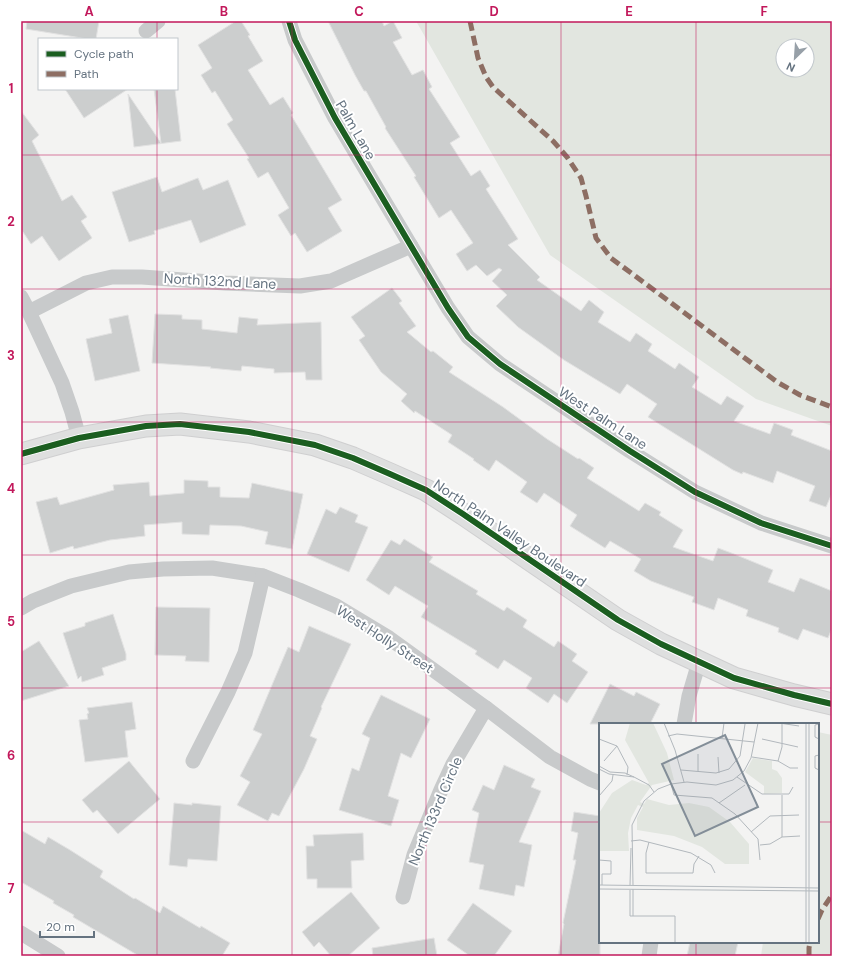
<svg xmlns="http://www.w3.org/2000/svg" width="853" height="977" viewBox="0 0 853 977" font-family="'DM Sans',sans-serif">
  <rect width="100%" height="100%" fill="#f3f3f2"/>
  <!-- green -->
  <g fill="#e2e6e0" fill-rule="evenodd">
    <path d="M416 21H832V426L756 399 550 255ZM783 46H807V70H783Z"/>
    <path d="M818 732 832 735V956H761L763 942H818Z"/>
  </g>
  <!-- building -->
  <g fill="#cccece" stroke="#e2e2e2">
    <path d="M27 21H99L96 39H88L26 29Z"/>
    <path d="M236 21H241L250 35 248 36 263 61 248 70 270 105 283 97 293 113 291 115 342 200 328 208 342 231 307 252 295 233 291 236 278 215 289 208 268 172 258 178 247 159 249 158 227 124 233 120 215 91 212 93 201 75 212 68 198 45Z"/>
    <path d="M328 21H382L384 26 393 21 402 38 393 42 412 75 423 70 432 87 429 89 460 137 450 143 471 176 480 170 490 186 486 189 518 239 508 245 540 277 537 280 581 311 589 300 604 312 598 322 630 342 636 333 652 344 648 351 675 369 679 363 699 377 692 387 721 405 727 396 744 406 734 421 770 434 774 423 793 430 791 435 832 451V493L826 507 809 501 815 486 777 471 773 483 743 472 742 474 733 470 648 417 657 404 627 384 620 394 564 360 518 327 496 306 507 295 492 281 502 270 499 268 487 276 476 265 467 271 456 254 473 243 451 210 439 218 414 177 416 176 385 128 386 127 366 91H364L355 75Z"/>
    <path d="M65 89H128L84 118Z"/>
    <path d="M154 89H175L181 141 134 147 128 94 161 143Z"/>
    <path d="M21 111 39 135 32 141 62 201 72 195 87 217 81 221 92 238 59 261 42 236 31 244 21 229Z"/>
    <path d="M157 177 162 192 198 178 203 190 228 180 246 225 200 243 191 220 154 231 155 234 129 242 112 192Z"/>
    <path d="M392 288 402 301 399 303 416 326 407 332 431 352 433 351 453 367 449 372 503 407 547 439 578 459 579 458 594 468 587 478 639 511 645 503 661 512 659 515 683 530 673 547 713 561 718 548 734 554 773 570 768 582 794 592 800 578 832 591V628L828 638 803 629 798 640 778 632 779 628 746 616 748 610 718 598 714 610 692 602 694 597 651 581 634 571 641 559 610 541 605 548 570 526 577 515 544 493 537 503 520 492 527 482 496 460 489 471 473 460 474 459 448 442 452 435 415 411 414 413 401 401 407 394 381 372 359 340 365 336 351 317Z"/>
    <path d="M155 314 182 315V319L202 320V329L237 333 239 317 258 319 257 325 321 322 322 380H306L305 372 274 373V369L242 366 241 371 210 368 211 367 152 363Z"/>
    <path d="M128 315 140 371 95 381 86 339 112 333 109 319Z"/>
    <path d="M184 480 208 481V487H220V497L249 498 252 483 303 494 292 549 265 544 268 532 241 526 210 525 209 535 182 534V522L144 525 145 536 110 540 74 549 73 546 50 553 36 502 57 497 60 505 114 490 113 485 149 482 150 496 184 493Z"/>
    <path d="M340 507 358 515 355 522 368 527 349 572 307 554 326 509 336 514Z"/>
    <path d="M404 539 433 557 429 562 478 591 476 594 504 611 507 607 527 620 523 627 554 647 558 641 577 654 572 661 588 672 567 703 554 694 548 703 526 688 532 678 504 660 498 669 475 654 477 651 421 617 428 606 395 586 389 595 366 580 391 540 400 545Z"/>
    <path d="M156 607 210 608 209 662 185 661 186 656 155 655Z"/>
    <path d="M113 614 126 654V660L102 668 104 675 82 682 81 676 78 679 63 633 85 626V623Z"/>
    <path d="M309 626 351 644 321 707 322 708 310 736 317 739 304 769 279 816 272 813 268 821 237 805 250 782 240 776 262 734 253 730 288 647 299 652Z"/>
    <path d="M39 641 69 686 21 701V652Z"/>
    <path d="M610 684 634 696 636 692 660 704 650 724H590Z"/>
    <path d="M381 695 430 719 411 758 401 753 388 796 399 800 391 826 339 810 352 768 359 771 370 738 362 734Z"/>
    <path d="M132 702 136 729 125 731 128 757 85 762 79 720 88 719 87 714 89 713 87 708Z"/>
    <path d="M129 761 160 799 118 834 97 810 93 813 82 800Z"/>
    <path d="M504 765 535 779 531 787 541 791 519 842 532 845 524 887 516 885 514 896 479 889 484 865 469 862 479 813 472 810 483 785 494 790Z"/>
    <path d="M174 803 192 805V803L221 806 217 861 188 859 187 867 169 865Z"/>
    <path d="M574 812 600 816V956H558L564 924 563 923 576 860H573L578 833 571 831Z"/>
    <path d="M21 830 45 844 48 837 70 850 103 871 100 877 134 899 135 898 160 913 163 906 200 928 201 926 230 943 222 956H139L73 917 74 915 53 903 54 901 21 882Z"/>
    <path d="M363 833 364 860 351 861 352 888H317V879H307L306 846H314L313 835Z"/>
    <path d="M351 892 380 928 348 956H331L319 942 314 947 302 932Z"/>
    <path d="M473 903 512 931 494 956H470L447 940Z"/>
    <path d="M434 938 437 956H373L372 948Z"/>
    <path d="M690 942H738L735 956H687Z"/>
  </g>
  <g fill="none" stroke-linecap="round" stroke-linejoin="round">
    <defs>
      <path id="secondary" d="M21 454 79 438 146 426 180 424 249 432 315 445 353 458 390 474 426 490 463 514 618 620 661 644 734 678 794 695 832 704"/>
    </defs>
    <!-- secondary casing -->
    <use href="#secondary" stroke="#cfcfd0" stroke-width="23"/>
    <!-- street -->
    <g stroke="#c8cacb" stroke-width="15">
      <path d="M289 21 295 40 335 118 411 246 448 308 468 337 500 364 630 451 695 492 761 523 832 546"/>
      <path d="M146 31 158 21"/>
      <path d="M21 297 29 312 62 383 72 412 79 438"/>
      <path d="M29 312 86 283 112 277H142L225 283 300 286 331 281 411 246"/>
      <path d="M21 608 33 601 71 586 129 572 163 569 212 568 263 576 299 590 336 606 389 638 486 708 550 757 590 779 600 783"/>
      <path d="M684 724 689 696 699 662"/>
      <path d="M193 761 228 692 245 653 263 576"/>
      <path d="M403 897 414 855 441 790 453 764 486 708"/>
      <path d="M21 933 58 956"/>
      <path d="M649 956 651 942"/>
    </g>
    <!-- secondary -->
    <use href="#secondary" stroke="#dedfdf" stroke-width="21"/>
    <!-- quiet -->
    <g stroke="#8d6e63" stroke-width="5" stroke-dasharray="10 5" stroke-linecap="butt">
      <path d="M470 21 478 58 486 77 493 87 553 141 567 157 581 178 586 196 596 238 611 258 777 382 800 395 832 407"/>
      <path d="M818 919 822 910 832 895"/>
      <path d="M809 956V948L810 942"/>
    </g>
    <defs>
      <g id="cycleway">
        <path d="M289 21 295 40 335 118 411 246 448 308 468 337 500 364 630 451 695 492 761 523 832 546"/>
        <path d="M21 454 79 438 146 426 180 424 249 432 315 445 353 458 390 474 426 490 463 514 618 620 661 644 734 678 794 695 832 704"/>
      </g>
    </defs>
    <!-- cycleway casing -->
    <use href="#cycleway" stroke="#fff" stroke-width="8"/>
    <!-- cycleway -->
    <use href="#cycleway" stroke="#1b5e20" stroke-width="6"/>
  </g>
  <!-- grid -->
  <path fill="none" stroke="#c2185b" stroke-width="1" stroke-opacity="0.55" d="M157 21V39M292 21V956M426 21V956M561 21V956M696 21V724M157 89V956M21 155H832M21 289H832M21 422H832M21 555H832M21 688H832M21 822H600M818 822H832M696 942V956"/>
  <g text-anchor="middle" dominant-baseline="central" stroke-width="4" stroke-linejoin="round" paint-order="stroke">
    <!-- street labels -->
    <g font-size="14" fill="#657380" stroke="#fff">
      <text transform="translate(356 130) rotate(60)">Palm Lane</text>
      <text transform="translate(220 281) rotate(3)">North 132nd Lane</text>
      <text transform="translate(603 418) rotate(33)">West Palm Lane</text>
      <text transform="translate(510 533) rotate(34)">North Palm Valley Boulevard</text>
      <text transform="translate(385 639) rotate(33)">West Holly Street</text>
      <text transform="translate(435 811) rotate(-67)">North 133rd Circle</text>
    </g>
  </g>
  <!-- overview -->
  <g transform="translate(599 723)">
    <rect width="220" height="220" fill="#f3f3f2"/>
    <path d="M31 0H54L68 30 75 57 53 62 41 79 45 81 48 76 70 82 90 80 110 84 131 99 150 121V141H126L103 124 75 113 38 107V95L44 84 39 82 32 95 29 110 30 128H0V90L13 70 33 57 47 62 50 60 26 17ZM154 35 173 38V46L178 48 183 55V70L165 71V63L146 49Z" fill="#e2e6e0"/>
    <path fill="none" stroke="#b2b8bd" stroke-width="1" d="M65 0 76 27 85 59M180 0 200 3M220 1 216 2V14L220 16M69 13 78 11 155 19M123 15 125 0M0 16 18 23 29 44 28 52M163 16 199 24M99 31V48M220 32 216 33V45L220 47M119 34 120 50M153 34 179 38 191 45H199M5 38 18 23M179 38 183 24V1M0 43 11 49 26 50 35 54M0 46 10 51 35 54 50 62 55 69M82 47 117 50 130 46 141 33 146 1M138 54 163 71H190L194 64M72 61 75 72 113 75 136 91 159 116 161 137M183 72V114M0 73 13 58 14 52M120 80 146 62M152 109 171 93 200 92M32 118 41 117 92 130 112 142 116 150M50 119 47 130V150H94L95 141 100 133M161 122 171 121 183 114 201 113M0 137 12 138V151H3V162M0 162 220 165M31 162 32 125M34 162 33 102 45 78 59 66 72 61 88 59 117 62 134 57 145 48 152 35 159 0M0 166 220 168M31 167V193H76V220M34 193V166M207 220V0M210 220V0"/>
    <path fill="#838e98" fill-opacity="0.15" stroke="#838e98" stroke-width="2" d="M126 12 159 84 96 113 63 41Z"/>
    <rect width="220" height="220" fill="none" stroke="#657380" stroke-width="2"/>
  </g>
  <!-- border -->
  <rect width="853" height="977" fill="none" stroke="#ffffff" stroke-width="44"/>
  <!-- legend -->
  <rect x="38" y="38" width="140" height="52" fill="#ffffff" stroke="#c1c7cc"/>
  <rect x="46" y="51" width="20" height="6" fill="#1b5e20" stroke="#c1c7cc"/>
  <text x="74" y="58" font-size="12" fill="#657380">Cycle path</text>
  <rect x="46" y="71" width="20" height="6" fill="#8d6e63" stroke="#c1c7cc"/>
  <text x="74" y="78" font-size="12" fill="#657380">Path</text>
  <!-- north arrow -->
  <g transform="translate(795 58) rotate(205)"><circle r="19" fill="#ffffff" stroke="#c1c7cc"/>
  <path d="M0-3L7 15L0 10L-7 15Z" fill="#97a0a8"/>
  <text y="-6" font-size="11" font-weight="bold" text-anchor="middle" fill="#657380">N</text>
  </g>
  <!-- scale -->
  <path d="M40 931v6h54v-6" fill="none" stroke="#657380" stroke-width="2"/>
  <text x="46" y="931" font-size="12" fill="#657380" stroke="#ffffff" stroke-width="3" paint-order="stroke">20 m</text>
  <rect x="22" y="22" width="809" height="933" fill="none" stroke="#c2185b" stroke-width="1.5"/>
  <g font-size="13" text-anchor="middle" font-weight="bold" fill="#c2185b">
    <text x="89" y="16">A</text>
    <text x="224" y="16">B</text>
    <text x="359" y="16">C</text>
    <text x="494" y="16">D</text>
    <text x="629" y="16">E</text>
    <text x="764" y="16">F</text>
    <text x="11" y="93">1</text>
    <text x="11" y="226">2</text>
    <text x="11" y="360">3</text>
    <text x="11" y="493">4</text>
    <text x="11" y="626">5</text>
    <text x="11" y="760">6</text>
    <text x="11" y="893">7</text>
  </g>
</svg>
